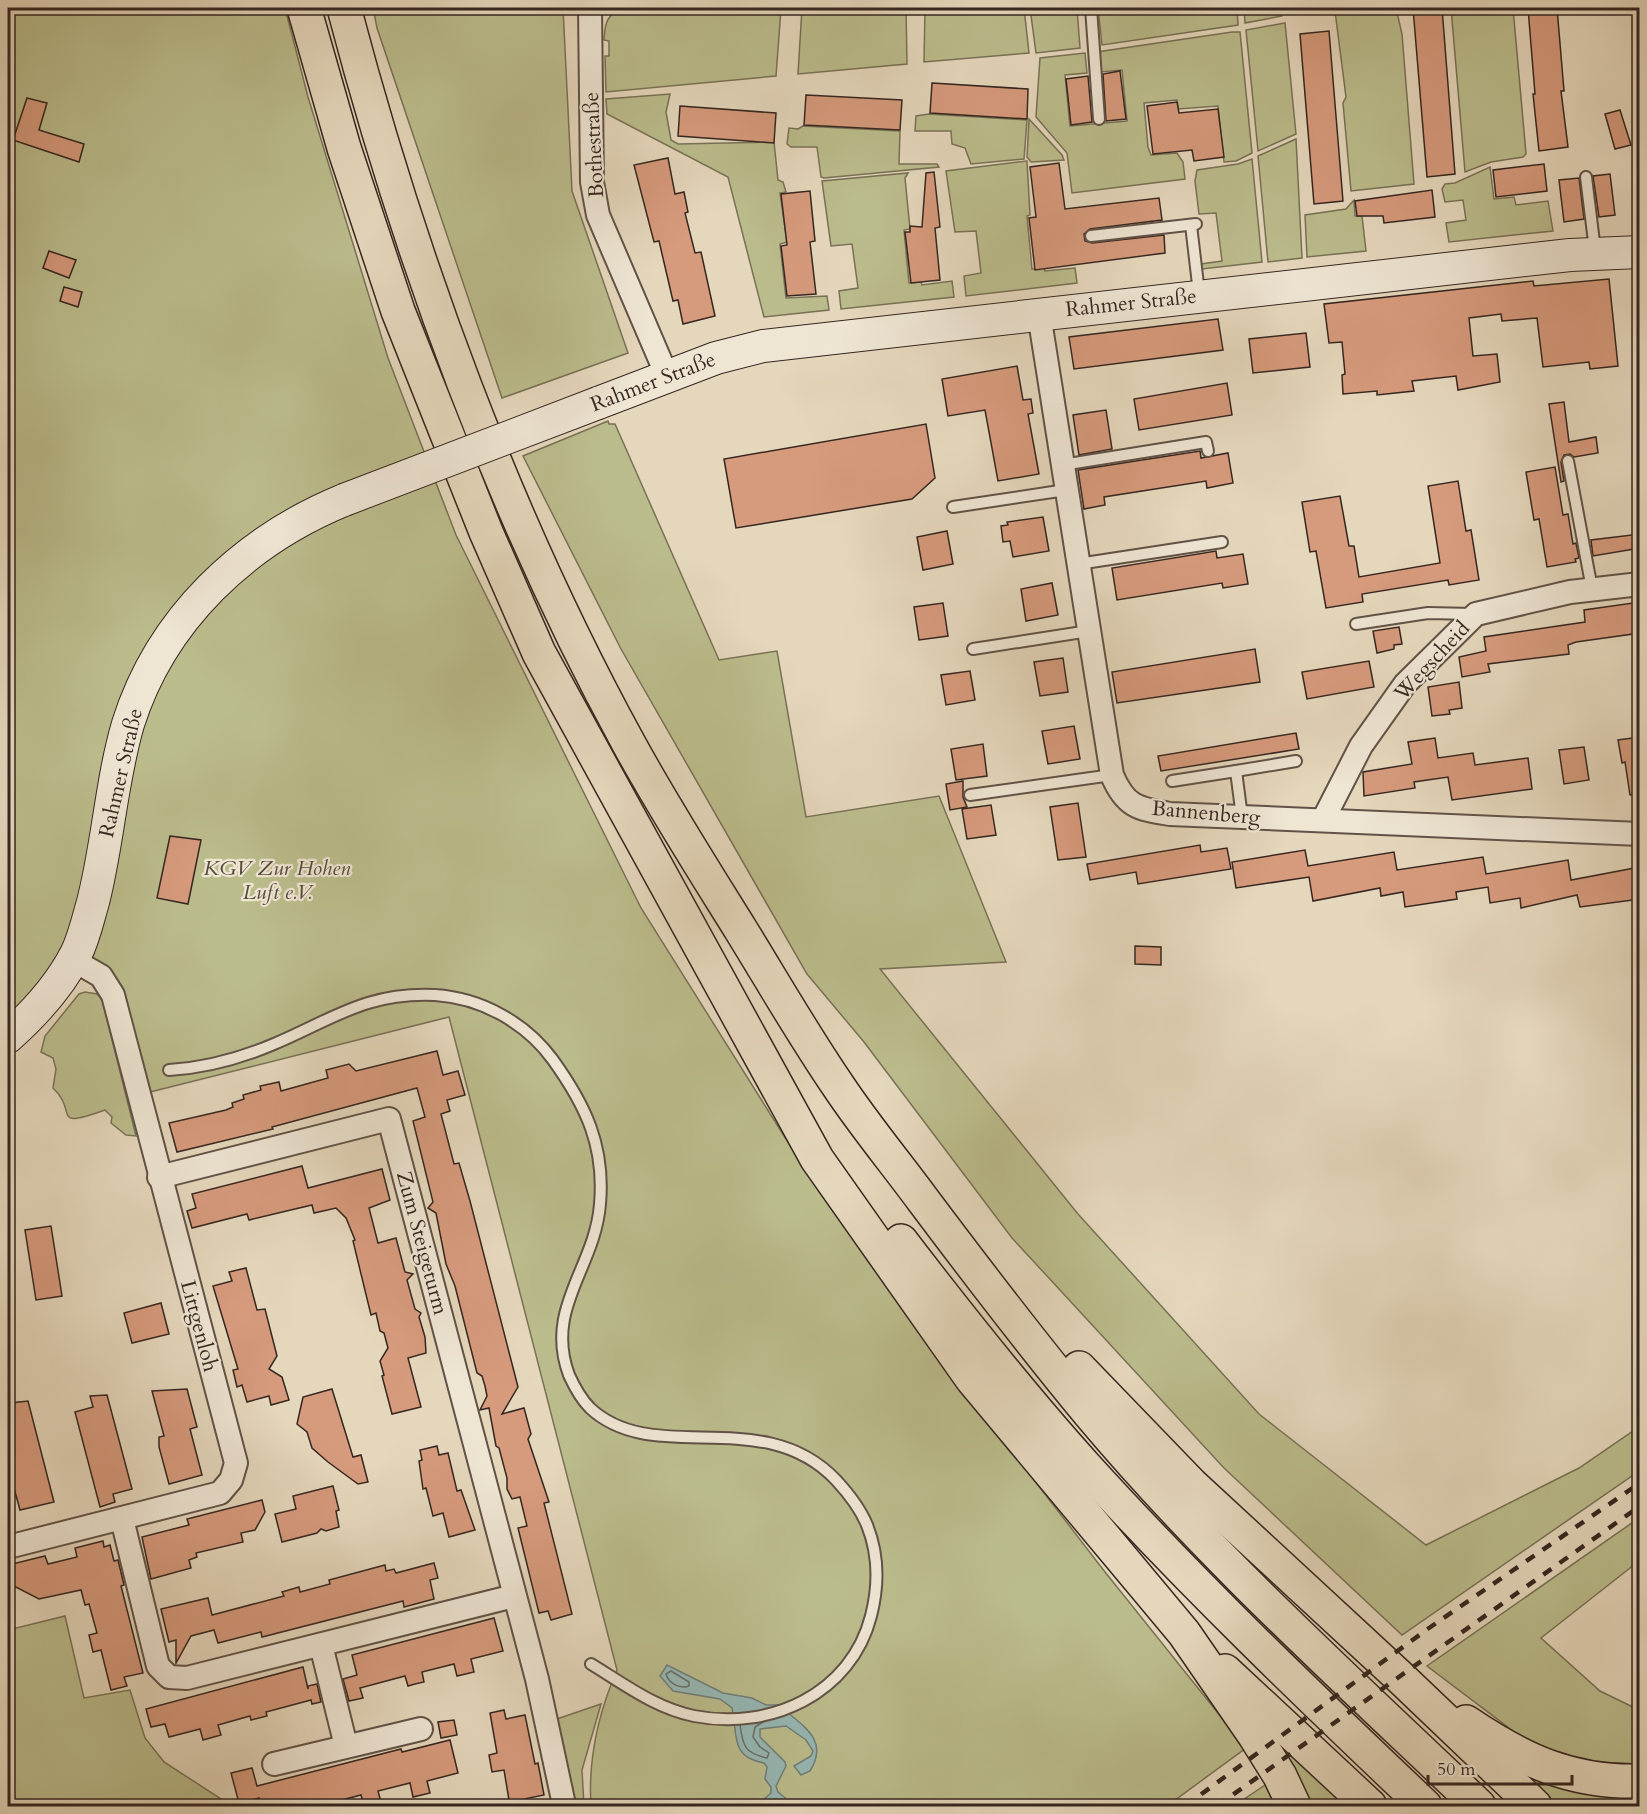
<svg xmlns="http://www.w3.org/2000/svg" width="1647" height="1814" viewBox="0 0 1647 1814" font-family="Cardo,serif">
  <rect width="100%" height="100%" fill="#e5d7bc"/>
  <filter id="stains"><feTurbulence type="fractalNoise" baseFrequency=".00333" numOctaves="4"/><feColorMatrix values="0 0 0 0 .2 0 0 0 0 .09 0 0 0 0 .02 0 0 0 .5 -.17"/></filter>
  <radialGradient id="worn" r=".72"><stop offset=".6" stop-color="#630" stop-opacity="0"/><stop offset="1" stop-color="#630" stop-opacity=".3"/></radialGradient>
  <!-- green -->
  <g fill="#bbbc8c" stroke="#787156" stroke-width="1.5">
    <path d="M8 8H285L308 97 388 358 456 535 641 908 796 1155 970 1397 1105 1572 1246 1748 1167 1806H591C588 1759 598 1714 617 1670L449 1017 138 1095 113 995 76 959 8 1037Z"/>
    <path d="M373 8H563L572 191 628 353 502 398 377 28Z"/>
    <path d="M802 8H906L907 64 798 74Z"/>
    <path d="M925 8H1024L1029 53 924 62Z"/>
    <path d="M1030 8H1077L1080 48 1036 53Z"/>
    <path d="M1098 8H1237L1238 25 1102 45Z"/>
    <path d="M1244 8H1281L1282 16 1245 23Z"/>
    <path d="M1350 8H1396L1402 34 1414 184 1351 191 1343 103 1346 97 1335 11Z"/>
    <path d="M1451 8H1513L1526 154 1523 157 1491 162 1465 172Z"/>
    <path d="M781 9 776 76 606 92 605 56H609V41L604 40C605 27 605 18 617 11Z"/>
    <path d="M1285 23 1296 134 1258 151 1246 30Z"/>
    <path d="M1232 32H1240L1252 153 1236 161 1224 162 1218 106 1178 109 1177 100 1144 103 1148 147 1151 155 1177 153 1183 162 1185 179 1072 193 1067 153 1036 117 1040 58 1085 53 1087 73 1065 75 1070 126 1127 121 1122 70 1100 72 1097 52Z"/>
    <path d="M670 94 666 112 671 140 678 144 774 142 778 180 783 182 786 192 780 193 787 242 780 244 786 298 827 296 829 310 764 317 728 177 607 114 606 99Z"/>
    <path d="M929 114 1027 120 1024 159 971 164 965 148 952 144 951 131H915L916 116Z"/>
    <path d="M1029 119 1062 155 1064 160 1031 162 1027 157Z"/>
    <path d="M803 126 900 131 899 164H937L939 167 824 178 821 177 817 147H791L787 144 789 128 798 129Z"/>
    <path d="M1296 139 1302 258 1268 262 1258 156Z"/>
    <path d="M1252 159 1262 262 1202 269 1201 264 1222 261 1216 213 1199 214 1195 181 1197 170 1238 164Z"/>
    <path d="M1027 161 1030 215 1027 216 1032 269 1044 268 1045 271 1075 268 1077 283 966 296 964 276 981 273 976 231 955 232 946 171Z"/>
    <path d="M1490 167 1494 199 1514 197 1516 205 1548 201 1553 231 1449 242 1446 223 1466 220 1463 200 1445 202 1442 189 1445 184 1455 183Z"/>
    <path d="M908 173 905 178 910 229 904 230 909 283 921 282 922 285 952 281 954 297 841 309 839 291 858 288 852 244 831 246 822 181Z"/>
    <path d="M1354 200 1355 216H1362L1366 251 1307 257 1305 215 1346 209Z"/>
    <path d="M608 421 609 424H615L719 660 777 651 806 817 939 796 1006 962 880 969 1078 1214 1259 1414 1426 1545 1579 1468 1639 1427V1471L1402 1635 1224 1468 1012 1238 864 1042 807 974 621 649 523 456Z"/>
    <path d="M85 992 97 994 102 999 136 1136 126 1135 111 1123 112 1117 105 1110C49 1130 79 1112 53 1088L56 1069 53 1058 41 1052 45 1036 79 994Z"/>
    <path d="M1639 1518V1561L1541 1638 1600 1691 1639 1710V1767L1589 1766 1525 1740 1427 1666Z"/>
    <path d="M65 1616 84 1698 130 1690 145 1738 164 1762 232 1806H8V1630Z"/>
    <path d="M601 1704 582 1770 584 1806H537L557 1802 542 1724Z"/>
    <path d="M1252 1716 1349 1806H1302Z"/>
    <path d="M1522 1771 1639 1792V1806H1558Z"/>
    <path d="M1265 1785 1277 1806H1234Z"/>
  </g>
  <!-- water -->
  <path fill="#96b8b5" stroke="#6f7e79" stroke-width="1.5" d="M667 1665 723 1693 752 1698 766 1705H779C802 1726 830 1739 810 1771L801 1775 794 1766 811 1756 813 1751 806 1740 786 1726 760 1729V1737L785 1762 786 1766 776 1786 778 1792 789 1801V1806H730L738 1800 762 1801 771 1793V1787L765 1779 767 1767 764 1763C730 1757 738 1736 732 1708L720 1699 673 1691 660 1676Z"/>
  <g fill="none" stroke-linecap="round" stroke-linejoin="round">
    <!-- shore -->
    <g stroke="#666f6a" stroke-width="1.5">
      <path d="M671 1671 689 1682V1686C680 1689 669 1684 666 1674Z"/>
      <path d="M740 1725C743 1747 745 1753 767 1758L769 1753 760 1747 753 1737 755 1727 763 1722"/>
    </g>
  </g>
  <!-- building -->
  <g fill="#d69a7c" stroke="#352620" stroke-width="1.5">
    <path d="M1413 8H1442L1455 174 1427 177Z"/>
    <path d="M1528 8H1557L1564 91H1561L1568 147 1539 151 1533 94H1535Z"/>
    <path d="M1329 31 1343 201 1314 204 1300 34Z"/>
    <path d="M1120 71 1126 119 1106 121 1103 74Z"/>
    <path d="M1088 76 1092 122 1071 125 1066 79Z"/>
    <path d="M932 83 1028 89 1027 119 930 113Z"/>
    <path d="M806 95 902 100 900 130 804 125Z"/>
    <path d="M27 98 47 103 39 130 84 144 79 162 13 140Z"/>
    <path d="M1177 102 1179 113 1218 109 1224 157 1194 161 1192 150 1153 154 1147 106Z"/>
    <path d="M680 106 776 113 774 143 678 136Z"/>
    <path d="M1620 110 1631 145 1615 149 1605 114Z"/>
    <path d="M668 158 675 194 684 192 688 212 685 213 695 253 701 252 715 316 683 324 678 300 673 301 659 241 654 242 634 165Z"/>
    <path d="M1059 163 1065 209 1159 198 1162 220 1090 229 1084 234 1085 241 1092 243 1164 235 1165 253 1035 270 1029 218 1036 217 1030 167Z"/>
    <path d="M1544 164 1547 191 1496 197 1493 170Z"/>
    <path d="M934 172 940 227 935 228 940 280 911 283 905 232H910V226L922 227 926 173Z"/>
    <path d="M1610 174 1615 215 1599 217 1593 176Z"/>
    <path d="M1579 178 1584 219 1564 222 1559 180Z"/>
    <path d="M1432 190 1435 217 1384 223 1383 216H1357L1355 201Z"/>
    <path d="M810 191 815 241 810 242 816 294 787 296 781 246 787 245 781 194Z"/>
    <path d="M49 251 76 260 69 278 43 268Z"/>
    <path d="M1609 279 1618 366 1590 369 1589 362 1543 367 1537 318 1502 321 1501 314 1469 318 1473 356 1497 354 1500 382 1458 390 1456 376 1412 381 1414 391 1377 395V391L1343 394 1342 375 1345 374 1342 342 1329 343 1324 304 1533 281 1534 286Z"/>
    <path d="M64 287 82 292 78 307 60 301Z"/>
    <path d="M1218 319 1223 350 1074 369 1069 337Z"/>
    <path d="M1306 333 1310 367 1253 373 1249 339Z"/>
    <path d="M1017 366 1023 400 1031 399 1033 413 1028 414 1039 474 998 481 985 410 948 416 942 379Z"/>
    <path d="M1227 383 1232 415 1139 430 1134 399Z"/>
    <path d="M1564 402 1569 442 1596 437 1598 453 1574 457 1570 454 1564 455 1561 462 1564 481 1561 482 1549 404Z"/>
    <path d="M1106 410 1112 449 1079 455 1073 415Z"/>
    <path d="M926 424 935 478 912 499 736 528 724 459Z"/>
    <path d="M1200 451 1201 458 1228 453 1233 483 1207 488 1206 481 1104 497 1105 505 1084 509 1078 470Z"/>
    <path d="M1555 467 1563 515 1568 514 1573 544 1576 543 1579 558 1575 559 1576 562 1547 567 1539 519 1534 520 1526 472Z"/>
    <path d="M1458 481 1466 531 1471 530 1479 580 1449 585 1448 580 1362 594 1363 602 1326 608 1316 551 1310 552 1302 502 1340 496 1349 546H1354L1359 577 1440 563 1428 486Z"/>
    <path d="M1043 517 1049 551 1013 557 1010 541 1003 542 1001 526 1008 525 1007 522Z"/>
    <path d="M947 531 953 564 923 570 917 537Z"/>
    <path d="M1640 534V548L1593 556 1591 540Z"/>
    <path d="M1216 551 1217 558 1243 554 1248 584 1223 588 1222 583 1117 600 1112 568Z"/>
    <path d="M1052 583 1058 615 1026 621 1021 589Z"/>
    <path d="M1640 602V633L1576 642 1568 645 1569 654 1488 664 1490 672 1462 677 1459 657 1486 651 1484 637 1585 622 1584 610Z"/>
    <path d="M943 603 948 636 919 640 914 607Z"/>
    <path d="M1399 627 1402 644 1394 645V649L1377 653 1373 631Z"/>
    <path d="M1255 649 1260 682 1117 703 1112 672Z"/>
    <path d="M1063 658 1068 692 1040 696 1034 662Z"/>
    <path d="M1369 661 1374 687 1307 699 1302 672Z"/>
    <path d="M970 671 975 700 946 705 941 675Z"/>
    <path d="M1459 682 1462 708 1449 710 1450 714 1432 716 1428 687Z"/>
    <path d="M1074 726 1080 759 1048 764 1042 731Z"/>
    <path d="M1296 733 1299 749 1161 771 1158 756Z"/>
    <path d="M1640 737V794L1630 795 1625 762 1622 763 1618 740Z"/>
    <path d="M1435 738 1438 758 1473 753 1475 765 1528 758 1532 789 1452 800 1448 777 1414 782 1415 788 1364 796 1363 772 1412 764 1408 742Z"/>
    <path d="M983 744 987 776 956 780 951 749Z"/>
    <path d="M1584 747 1589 780 1564 784 1559 750Z"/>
    <path d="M963 781V797L967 807 950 810 946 784Z"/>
    <path d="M1078 803 1086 857 1058 860 1050 807Z"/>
    <path d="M991 805 996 835 967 839 962 809Z"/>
    <path d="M170 836 201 840 188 904 157 898Z"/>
    <path d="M1200 845 1201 852 1227 848 1231 869 1138 884 1136 872 1090 880 1087 864Z"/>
    <path d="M1305 850 1308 866 1394 852 1397 870 1483 857 1486 874 1568 860 1571 880 1640 867V899L1580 907 1577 895 1521 908 1520 898 1490 903 1488 887 1456 892 1457 899 1405 907 1403 892 1381 896 1380 888 1313 901 1309 877 1236 888 1232 862Z"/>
    <path d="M1135 946 1161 947V965L1135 964Z"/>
    <path d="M437 1051 443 1075 458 1071 465 1095 447 1100 450 1111 441 1114 454 1164 459 1163 470 1201 518 1387 502 1414 524 1408 531 1434 528 1439 549 1502 544 1503 572 1614 551 1620 548 1611 539 1613 518 1528 527 1526 520 1497 512 1499 507 1489V1478L499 1448 496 1446 489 1408 480 1410 487 1396 485 1386 482 1376 477 1373 455 1286 446 1264 436 1213 428 1208 433 1202 413 1121 425 1117 417 1088 272 1127 273 1129 177 1152 169 1123 226 1110 233 1107 232 1103 244 1099 243 1095 261 1090 260 1086 279 1082 281 1091 328 1078 326 1070 349 1064 356 1071Z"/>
    <path d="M302 1166 308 1188 382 1169 390 1200 369 1208 378 1243 396 1238 405 1272 413 1274 407 1280 415 1309 421 1313 419 1317 425 1337 426 1353 408 1358 421 1407 392 1414 382 1376 384 1375 380 1361 388 1348 384 1333 380 1331 376 1313 371 1315 353 1241 355 1240 346 1218 336 1208 314 1213 312 1205 249 1220 247 1214 192 1228 187 1211 196 1208 192 1194Z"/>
    <path d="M51 1226 62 1296 36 1300 25 1230Z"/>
    <path d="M246 1268 257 1310 265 1309 277 1356 269 1369 282 1377 289 1400 271 1405 269 1396 247 1402 242 1385 237 1387 233 1370 238 1369 213 1286 232 1281 229 1272Z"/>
    <path d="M161 1303 169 1334 132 1343 124 1313Z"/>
    <path d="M187 1389 197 1427 190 1429 202 1475 169 1484 159 1447V1437L164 1436 152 1391Z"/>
    <path d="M332 1389 353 1457 361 1455 368 1482 358 1484 328 1462 312 1448 307 1432 297 1424 303 1397Z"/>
    <path d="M107 1395 132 1489 113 1494 115 1502 100 1507 75 1412 93 1407 90 1396Z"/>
    <path d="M28 1401 54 1502 20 1510 11 1477 8 1478V1418L14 1417 10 1403Z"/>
    <path d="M437 1446 439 1455 448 1453 457 1491 461 1490 475 1530 449 1537 443 1513 433 1516 426 1488 423 1489 419 1461 422 1460 420 1450Z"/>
    <path d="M333 1486 339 1510 336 1511 339 1527 326 1531 321 1529 317 1533 282 1542 275 1514 296 1509 293 1496Z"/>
    <path d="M262 1500 265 1512 255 1530 241 1533 243 1542 196 1553 197 1557 189 1560 191 1568 151 1579 142 1537 189 1525 187 1519Z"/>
    <path d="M103 1541 104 1547 110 1545 114 1561 118 1560 124 1585 121 1586 143 1673 124 1677 127 1686 111 1690 101 1650 93 1652 89 1635 97 1633 89 1604 85 1605 81 1590 39 1599 8 1583V1565L45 1556 48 1564 77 1557 75 1548Z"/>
    <path d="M434 1563 438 1578 430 1580 434 1599 404 1607 403 1601 262 1637 261 1632 218 1643 214 1630 191 1636 176 1663V1640L169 1642 161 1609 208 1598 212 1615 284 1596 282 1592 299 1587 300 1592 330 1584 329 1580 385 1565 386 1571 394 1569 396 1573Z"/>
    <path d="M494 1618 503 1651 471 1659 474 1672 457 1676 454 1664 422 1672 424 1682 415 1684 408 1686 405 1676 360 1688 363 1698 349 1701 343 1679 357 1675 352 1655Z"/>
    <path d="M303 1667 308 1689V1686L317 1684 321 1702 312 1704 311 1700 266 1712 267 1716 251 1720 250 1716 218 1725 221 1735 203 1740 200 1729 169 1737 165 1724 151 1727 146 1709Z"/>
    <path d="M504 1710 506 1719 525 1715 535 1764 538 1763 544 1795 524 1799 525 1806H510L504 1770 492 1772 489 1755 497 1753 490 1713Z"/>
    <path d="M454 1720 457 1735 441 1738 438 1722Z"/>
    <path d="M450 1740 458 1773 427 1781 430 1793 413 1797 410 1783 378 1791 381 1802 364 1806 361 1795 330 1803 331 1806H261L259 1798 239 1803 231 1773 252 1768 257 1786 401 1749 402 1752Z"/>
  </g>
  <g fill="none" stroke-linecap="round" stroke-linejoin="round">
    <defs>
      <g id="service">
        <path d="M1091 8 1099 119"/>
        <path d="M1586 177 1595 250"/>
        <path d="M1191 225 1199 293"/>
        <path d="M1091 236 1196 224"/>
        <path d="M1568 461 1592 589"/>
        <path d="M1062 465 1206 442 1208 451"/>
        <path d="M953 507 1066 490"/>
        <path d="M1078 564 1222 542"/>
        <path d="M1356 624 1428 613 1473 614"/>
        <path d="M973 649 1089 631"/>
        <path d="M1236 771 1296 761"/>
        <path d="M1172 781 1236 771 1242 817"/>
        <path d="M970 795 1112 775"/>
        <path d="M169 1070C203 1068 241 1058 274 1044 333 1019 366 992 435 995 482 998 526 1023 553 1060 586 1106 605 1146 600 1204 595 1268 544 1308 569 1375 574 1386 581 1399 590 1408 654 1468 763 1403 836 1480 848 1493 860 1508 867 1525 879 1555 879 1585 871 1616 851 1694 770 1731 694 1716 655 1708 624 1684 591 1664"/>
      </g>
      <g id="minor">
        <path d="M590 8 592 182 598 215 667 376"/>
        <path d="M1039 314 1112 775C1125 806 1137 809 1170 814L1640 834"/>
        <path d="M1323 820 1361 746 1405 684 1476 614 1570 592 1640 584"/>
        <path d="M159 1177 389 1119 537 1679 563 1800"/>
        <path d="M122 1519 158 1666 169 1677 187 1678 514 1596"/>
        <path d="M8 1547 220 1493 231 1480 236 1463 113 995 101 976 73 960"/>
        <path d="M321 1645 346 1746"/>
        <path d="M274 1764 421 1729"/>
      </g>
      <g id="secondary">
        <path d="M598 403 716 358 763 346 1570 255 1640 252"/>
        <path d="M8 1037C35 1013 59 987 76 954 84 938 88 919 93 902 108 844 111 782 128 724 161 619 244 541 344 500"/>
      </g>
      <g id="motorway">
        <path d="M304 8 344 148 398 311 486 532 539 653 817 1159 972 1379 1184 1633 1255 1736 1280 1776 1294 1806"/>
        <path d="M344 8C410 259 504 516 629 744 664 808 703 869 741 930 773 982 804 1036 839 1087 865 1126 895 1162 923 1200 977 1272 1032 1344 1090 1414 1208 1555 1347 1680 1479 1806"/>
        <path d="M901 1241C960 1318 1020 1394 1085 1466 1193 1585 1309 1696 1425 1806"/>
        <path d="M1079 1368 1191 1484 1402 1679 1535 1806"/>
        <path d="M1225 1671 1370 1806"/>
        <path d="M1466 1722C1522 1760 1571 1783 1640 1781"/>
      </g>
    </defs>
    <!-- service casing -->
    <use href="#service" stroke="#615247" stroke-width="14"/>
    <!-- minor casing -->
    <use href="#minor" stroke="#615247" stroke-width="26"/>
    <!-- secondary casing -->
    <use href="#secondary" stroke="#352620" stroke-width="34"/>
    <!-- motorway casing -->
    <use href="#motorway" stroke="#352620" stroke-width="36"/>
    <!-- service -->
    <use href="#service" stroke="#eee5d3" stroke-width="10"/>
    <!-- minor -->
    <use href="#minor" stroke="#eee5d3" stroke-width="22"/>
    <!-- secondary -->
    <use href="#secondary" stroke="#eee5d3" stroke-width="32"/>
    <!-- motorway -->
    <use href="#motorway" stroke="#e5d7bc" stroke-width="33"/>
    <!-- rail -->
    <g stroke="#352620" stroke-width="4.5" stroke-dasharray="10 10" stroke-linecap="butt">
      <path d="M1185 1806 1429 1628 1640 1483"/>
      <path d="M1217 1806 1640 1506"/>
    </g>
    <defs>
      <path id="secondary-bridge" d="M344 500 598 403"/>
    </defs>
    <!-- secondary-bridge casing -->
    <use href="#secondary-bridge" stroke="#352620" stroke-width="34" stroke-linecap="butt"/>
    <!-- secondary-bridge -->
    <use href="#secondary-bridge" stroke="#eee5d3" stroke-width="32"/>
  </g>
  <g text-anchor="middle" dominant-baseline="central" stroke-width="4.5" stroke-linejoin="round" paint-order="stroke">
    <!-- street labels -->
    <g font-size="21" fill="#352620" stroke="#eee5d3">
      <text transform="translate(594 145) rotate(-93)">Bothestraße</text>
      <text transform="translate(1131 303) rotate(-6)">Rahmer Straße</text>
      <text transform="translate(653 382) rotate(-21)">Rahmer Straße</text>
      <text transform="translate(1432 661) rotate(-47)">Wegscheid</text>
      <text transform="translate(121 773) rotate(-77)">Rahmer Straße</text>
      <text transform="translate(1206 813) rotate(5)">Bannenberg</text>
      <text transform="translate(422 1243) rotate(75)">Zum Steigeturm</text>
      <text transform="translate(199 1326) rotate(75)">Littgenloh</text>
    </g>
    <!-- park labels -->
    <g font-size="21" font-style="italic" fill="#564c3b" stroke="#eee5d3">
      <text x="277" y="868">KGV Zur Hohen<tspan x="277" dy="24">Luft e.V.</tspan></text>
    </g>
  </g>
  <!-- margin -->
  <rect width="1647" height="1814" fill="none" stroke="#e5d7bc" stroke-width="30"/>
  <rect x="9" y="9" width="1629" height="1796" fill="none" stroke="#352620" stroke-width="3"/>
  <rect x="15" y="15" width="1617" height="1784" fill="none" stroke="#352620" stroke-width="1.5"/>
  <!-- scale -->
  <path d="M1428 1775v9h144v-9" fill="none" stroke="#352620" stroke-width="3"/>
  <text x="1437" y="1775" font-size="18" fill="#352620" stroke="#eee5d3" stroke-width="4.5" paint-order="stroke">50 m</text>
  <rect width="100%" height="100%" filter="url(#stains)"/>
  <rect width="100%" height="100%" fill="url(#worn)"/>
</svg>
